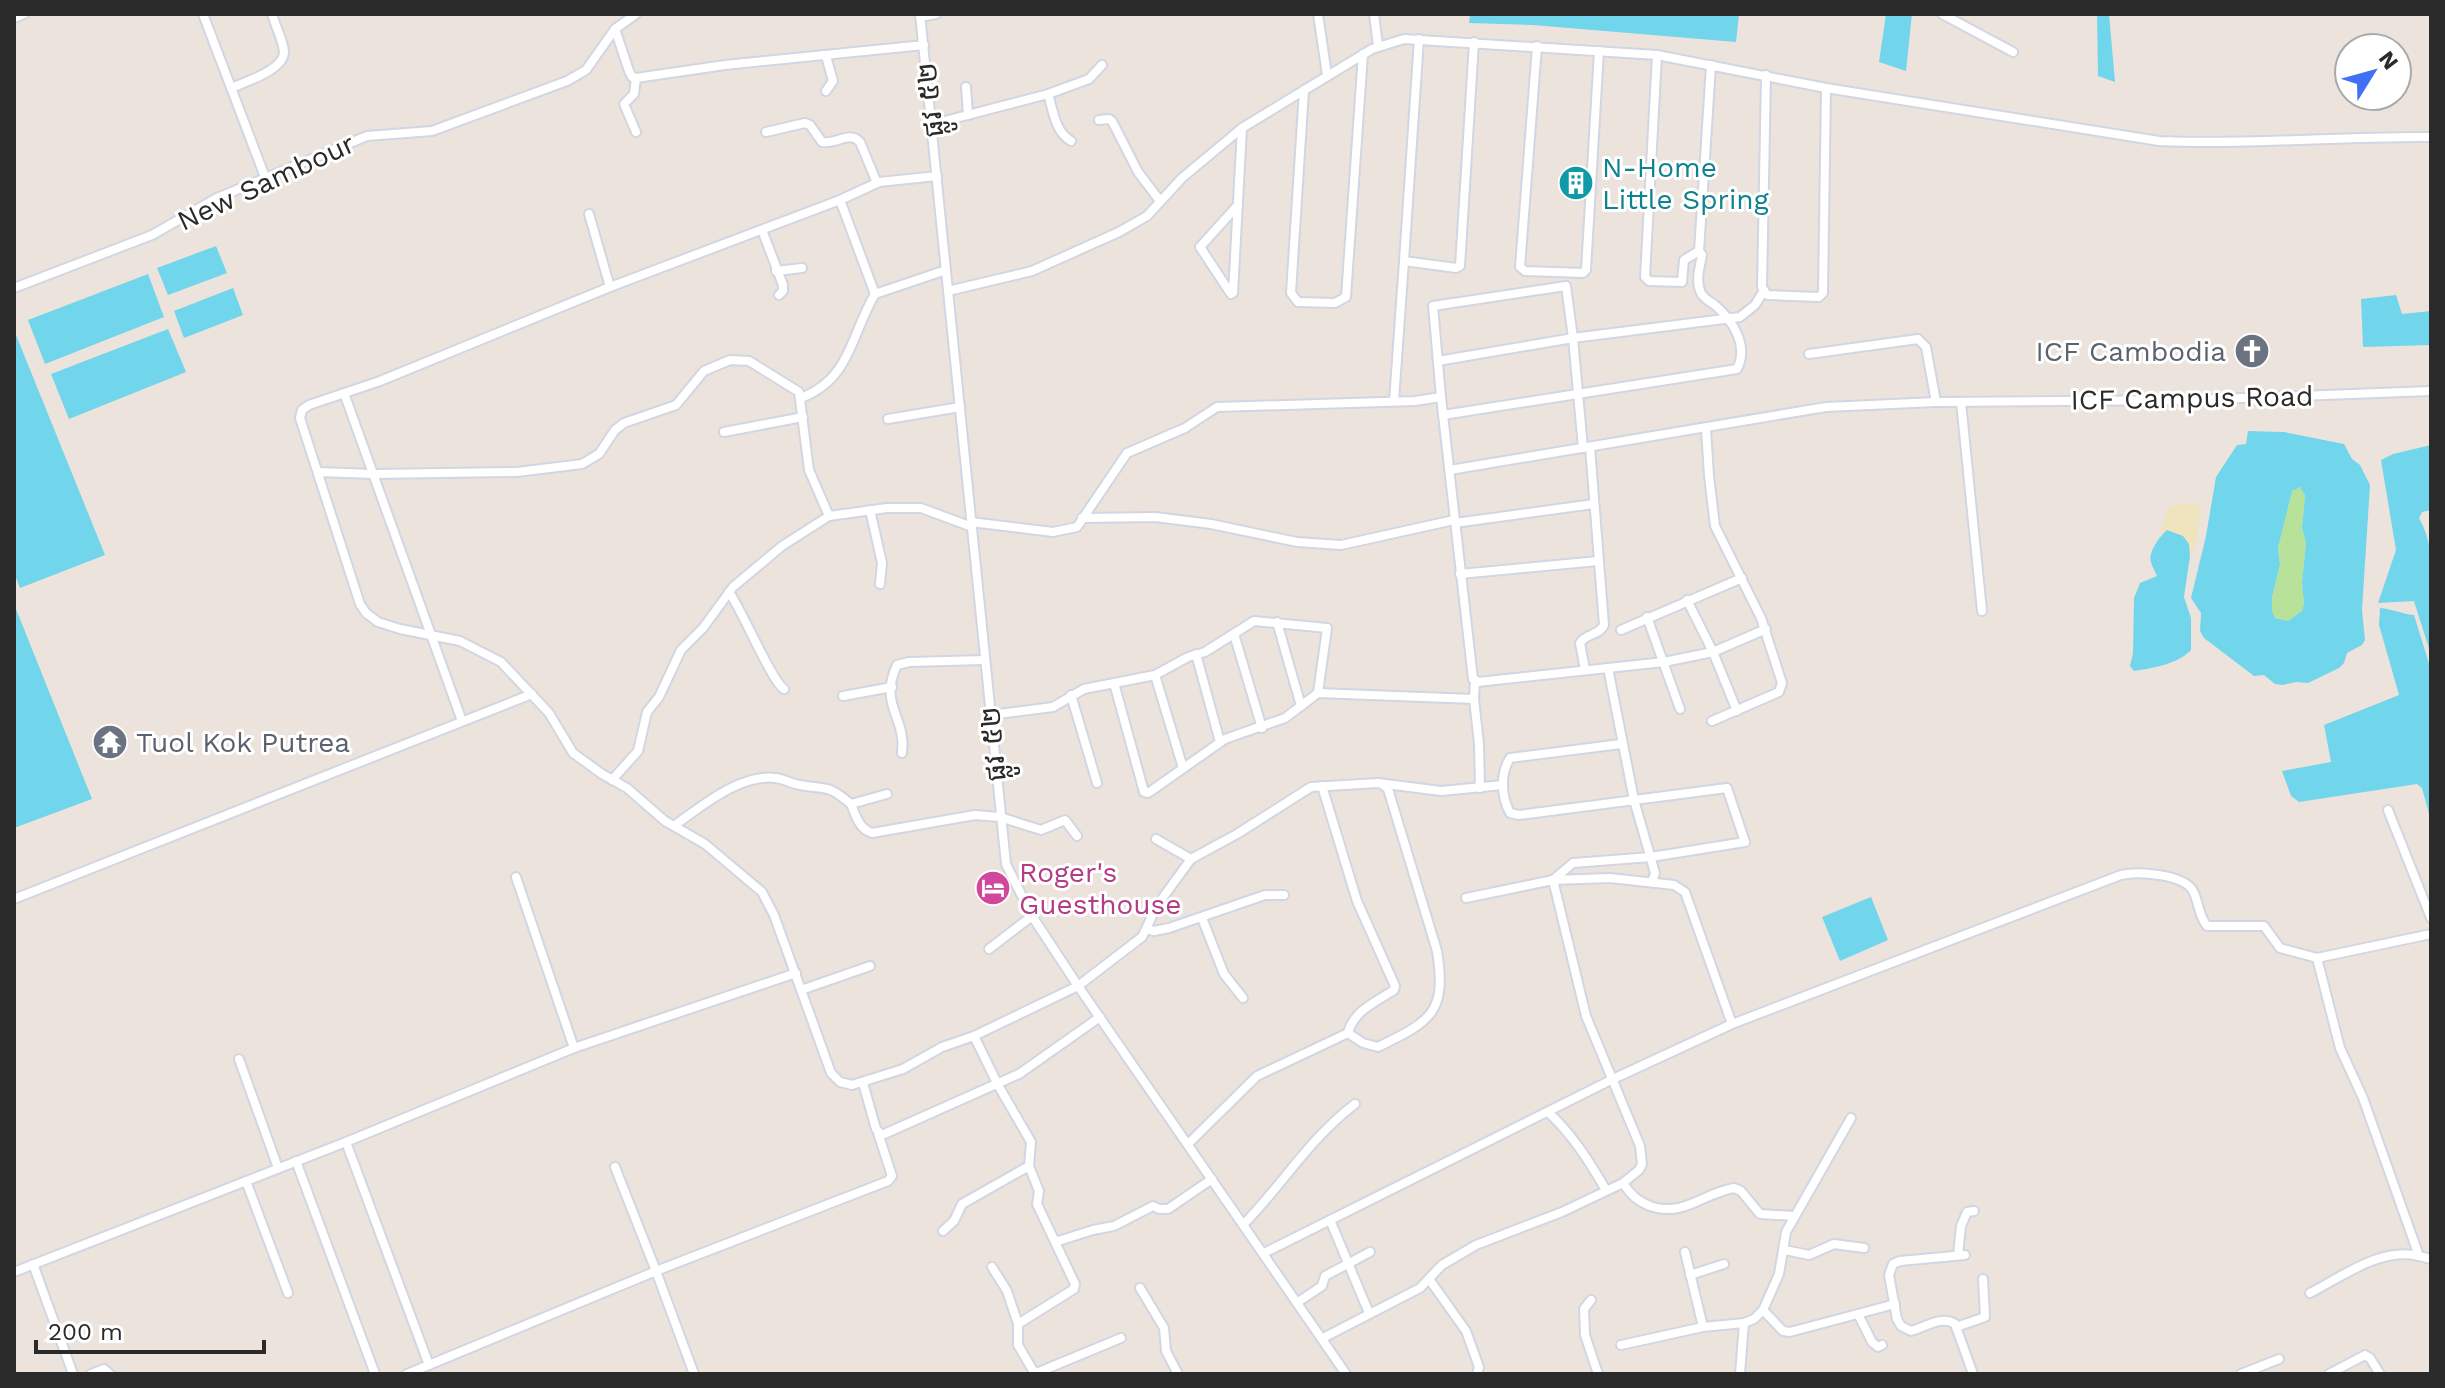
<svg xmlns="http://www.w3.org/2000/svg" width="2445" height="1388" viewBox="0 0 2445 1388" font-family="'Work Sans','Noto Sans Khmer',sans-serif">
  <rect width="100%" height="100%" fill="#ece4dc"/>
  <!-- green -->
  <path fill="#b8e199" d="M2301 487 2305 495 2302 528 2306 543 2302 582 2304 604 2302 611 2288 621 2275 618 2272 611V597L2280 565 2278 548 2292 490Z"/>
  <!-- sand -->
  <path fill="#f0e4bf" d="M2183 503 2200 506 2201 512 2196 547 2190 556 2189 544 2167 530 2161 534C2166 515 2161 507 2183 503Z"/>
  <!-- water -->
  <g fill="#71d5ec" fill-rule="evenodd">
    <path d="M1470 14H1739L1736 42 1533 25 1469 23Z"/>
    <path d="M1886 14H1912L1906 71 1879 62Z"/>
    <path d="M2097 14H2109L2115 82 2098 76Z"/>
    <path d="M216 246 227 273 168 295 157 268Z"/>
    <path d="M148 274 164 317 45 364 28 320Z"/>
    <path d="M233 288 243 315 184 338 174 311Z"/>
    <path d="M2396 295 2402 314 2431 311V345L2363 347 2361 299Z"/>
    <path d="M168 329 186 372 69 419 51 374Z"/>
    <path d="M14 330 105 555 20 588 14 573Z"/>
    <path d="M2248 431 2284 432 2344 444 2352 459 2360 465 2370 485 2362 610 2365 640 2362 645 2347 653 2344 663 2339 668 2308 683 2296 682 2283 685 2275 684 2264 675 2254 676 2204 638 2200 631 2201 613 2191 598 2206 536 2216 477 2237 445 2246 444ZM2300 487 2305 495 2302 528 2306 543 2302 582 2304 604 2302 611 2288 621 2275 618 2272 611V597L2280 565 2278 548 2292 491Z"/>
    <path d="M2431 445V510L2422 512 2419 518C2440 553 2431 614 2431 655L2414 601 2378 603 2396 550 2381 460 2393 454Z"/>
    <path d="M2167 530 2183 536 2189 544 2190 556 2184 597 2191 618V650C2178 664 2153 668 2134 671L2130 666 2133 653 2134 598 2140 583 2157 576C2155 571 2152 567 2151 562 2148 552 2160 536 2167 530Z"/>
    <path d="M14 604 92 799 14 828Z"/>
    <path d="M2380 608C2393 609 2402 614 2414 615L2431 670V821L2422 788 2417 784 2299 802 2291 796 2282 771 2331 762 2324 725 2399 695 2379 625Z"/>
    <path d="M1871 897 1888 940 1840 961 1822 917Z"/>
  </g>
  <g fill="none" stroke-linecap="round" stroke-linejoin="round">
    <defs>
      <g id="minor">
        <path d="M203 14 265 177"/>
        <path d="M920 14 1006 864 1032 916 1078 986 1346 1374"/>
        <path d="M1318 14 1327 75"/>
        <path d="M1374 14 1378 46"/>
        <path d="M1942 14 2013 52"/>
        <path d="M920 17 936 14"/>
        <path d="M14 18 24 14"/>
        <path d="M615 29 629 71 632 77 636 78 725 65 924 45"/>
        <path d="M1419 39 1404 261 1456 268 1460 266 1474 42"/>
        <path d="M1537 46 1520 267 1525 271 1583 273 1586 270 1599 51"/>
        <path d="M1657 55 1645 277 1649 281 1682 282 1684 260 1699 251 1711 65"/>
        <path d="M826 56 833 81 826 91"/>
        <path d="M1766 75 1762 287 1767 295 1819 297 1823 293 1826 88"/>
        <path d="M966 87 968 115"/>
        <path d="M231 88C245 82 284 70 284 52 283 40 275 25 272 14"/>
        <path d="M1304 90 1291 293 1298 302 1335 303 1346 297 1363 54"/>
        <path d="M1048 94C1053 110 1055 132 1071 141"/>
        <path d="M1099 120 1109 119 1112 121 1138 172 1160 201"/>
        <path d="M933 124 1048 94 1089 79 1102 65"/>
        <path d="M636 132 624 104 634 94 636 78"/>
        <path d="M766 132 805 123 810 125 822 142C836 145 849 130 860 142L877 183"/>
        <path d="M937 176 879 182 840 200 610 287 380 381 309 405 302 410 300 418 360 604 366 613 378 622 400 629 460 641 501 662 549 713 573 753 602 774 627 788 665 821 705 844 762 892 774 915 831 1073 840 1082 852 1085 903 1069 942 1047 974 1036 1078 986 1142 937 1146 929 1154 931 1169 928 1265 895H1284"/>
        <path d="M840 200 875 294"/>
        <path d="M1238 205 1200 247 1231 294 1233 293 1242 128"/>
        <path d="M589 214 610 287"/>
        <path d="M762 230 783 285V291L779 295"/>
        <path d="M776 271 802 268"/>
        <path d="M14 288 152 235 217 198 367 136 432 131 567 81 586 70 615 29 636 14"/>
        <path d="M948 291 1032 271 1119 232 1147 216 1182 178 1242 128 1372 49 1404 39 1657 55 1826 88 2159 141C2250 145 2341 136 2431 137"/>
        <path d="M1809 354 1918 339 1926 347 1936 402"/>
        <path d="M1438 361 1573 338 1740 317 1755 305 1763 292"/>
        <path d="M344 393 462 721"/>
        <path d="M801 398C851 379 851 334 875 294L946 270"/>
        <path d="M1394 401 1404 261"/>
        <path d="M1961 402 1982 611"/>
        <path d="M1443 415 1737 369C1749 346 1733 321 1716 306 1711 302 1704 299 1701 293 1695 281 1700 267 1702 255L1699 251"/>
        <path d="M888 419 960 407"/>
        <path d="M1706 429 1709 476 1715 526 1761 618 1782 683 1779 692 1712 721"/>
        <path d="M724 432 803 417"/>
        <path d="M1583 448 1573 338 1566 286 1433 306 1441 397 1473 679 1478 682 1664 662 1713 652 1766 629"/>
        <path d="M1450 470 1826 407 1936 402 2189 400 2431 391"/>
        <path d="M318 472 373 474 517 472 582 464 599 454 615 430 624 423 676 405 704 371 730 360 749 361 799 392 809 470 829 516"/>
        <path d="M870 510 882 563 880 584"/>
        <path d="M1082 518 1155 517 1211 524 1297 542 1341 545 1454 520"/>
        <path d="M971 522 1053 532 1077 527 1127 453 1185 428 1217 407 1415 401 1441 397"/>
        <path d="M1455 523 1594 504"/>
        <path d="M1460 574 1598 561"/>
        <path d="M729 592C742 610 772 682 784 689"/>
        <path d="M1687 600 1713 652 1737 711"/>
        <path d="M1647 617 1680 709"/>
        <path d="M1277 622 1301 706"/>
        <path d="M1621 630 1742 578"/>
        <path d="M1234 634 1262 728"/>
        <path d="M1196 654 1220 742"/>
        <path d="M1608 668 1634 800 1655 873 1652 882"/>
        <path d="M1585 670 1580 643C1586 633 1599 636 1604 625L1590 447"/>
        <path d="M1155 675 1183 768"/>
        <path d="M1318 693 1474 699 1475 680"/>
        <path d="M1071 695 1097 783"/>
        <path d="M843 696 892 687"/>
        <path d="M1474 699 1479 744 1480 788"/>
        <path d="M991 715 1053 707 1084 689 1155 675 1188 657 1205 652 1254 621 1327 628 1318 693 1285 718 1225 739 1148 793 1144 792 1114 683"/>
        <path d="M902 753C907 718 878 705 897 665L909 662 985 660"/>
        <path d="M612 780 638 751 647 712 659 697 681 650 703 628 733 587 782 546 829 516 887 508H921L972 527"/>
        <path d="M1322 786 1357 901 1395 986 1394 990C1376 1002 1354 1010 1348 1033L1363 1043 1378 1047C1431 1021 1447 1013 1437 951L1388 789 1383 785"/>
        <path d="M887 794 851 804C856 816 859 829 872 833L975 815 1000 817 1041 830 1065 820 1077 836"/>
        <path d="M2388 810 2431 918"/>
        <path d="M675 825C702 806 741 773 776 778 784 779 792 784 800 785 828 790 827 784 851 804"/>
        <path d="M1156 839 1191 859"/>
        <path d="M516 877 574 1048"/>
        <path d="M1466 898 1553 880 1610 878 1674 885 1685 892 1732 1024"/>
        <path d="M14 899 532 694"/>
        <path d="M1202 918 1224 974 1243 998"/>
        <path d="M1146 929 1156 907 1191 859 1237 834 1311 787 1378 783 1441 791 1503 785"/>
        <path d="M989 949 1032 916"/>
        <path d="M2317 958 2340 1048 2363 1098 2419 1256 2431 1259"/>
        <path d="M801 990 870 966"/>
        <path d="M974 1036 998 1085 1031 1142 1029 1166 1039 1191 1037 1204 1075 1284 1074 1289 1018 1324V1345L1035 1374"/>
        <path d="M239 1059 278 1168"/>
        <path d="M863 1083 876 1129 882 1135 1019 1074 1100 1017"/>
        <path d="M1548 1112C1572 1134 1589 1161 1606 1190"/>
        <path d="M346 1142 429 1365"/>
        <path d="M1188 1144 1257 1076 1348 1033"/>
        <path d="M296 1161 375 1374"/>
        <path d="M615 1167 656 1271 888 1181 892 1176 878 1133"/>
        <path d="M246 1181 288 1293"/>
        <path d="M1623 1183C1631 1195 1638 1202 1653 1207 1685 1216 1704 1193 1734 1188L1741 1191 1760 1214 1794 1216"/>
        <path d="M1330 1220 1369 1313"/>
        <path d="M1244 1224C1282 1185 1310 1138 1355 1104"/>
        <path d="M943 1231 954 1221 962 1204 1029 1166"/>
        <path d="M1055 1242 1093 1230 1114 1226 1153 1206 1159 1209H1168L1212 1179"/>
        <path d="M1785 1250 1809 1255 1834 1244 1864 1248"/>
        <path d="M1685 1252 1703 1327"/>
        <path d="M1264 1253 1613 1079 1732 1024 2121 875C2137 871 2184 874 2193 891 2199 902 2198 915 2207 926H2264L2280 948 2317 958 2431 934"/>
        <path d="M1958 1255 1961 1226 1967 1212 1974 1211"/>
        <path d="M1965 1255 1900 1261 1893 1264 1889 1275 1897 1319 1901 1326 1911 1331C1925 1327 1943 1315 1955 1324L1973 1374"/>
        <path d="M33 1264 73 1374"/>
        <path d="M992 1267 1007 1291 1018 1324"/>
        <path d="M14 1272 346 1142 574 1048 796 973"/>
        <path d="M1690 1275 1724 1264"/>
        <path d="M1429 1279 1466 1331 1479 1367 1477 1374"/>
        <path d="M1140 1288 1164 1328 1166 1351 1178 1374"/>
        <path d="M2310 1293C2343 1276 2381 1247 2419 1256"/>
        <path d="M1591 1300 1584 1309 1585 1335 1598 1374"/>
        <path d="M1298 1302 1322 1286 1325 1276 1370 1252"/>
        <path d="M1763 1310 1779 1274 1786 1232 1851 1118"/>
        <path d="M1858 1314 1872 1342 1878 1347 1882 1345"/>
        <path d="M1956 1327 1985 1317 1983 1279"/>
        <path d="M1323 1338 1420 1288 1442 1265 1476 1245 1562 1212 1623 1183 1639 1170 1642 1164 1640 1146 1586 1016 1553 880 1573 863 1651 857 1745 842 1727 788 1519 815 1510 813C1501 796 1500 774 1510 758L1621 744"/>
        <path d="M1621 1345 1703 1327 1744 1323"/>
        <path d="M91 1374 104 1369 110 1374"/>
        <path d="M407 1374 656 1271 694 1374"/>
        <path d="M1034 1374 1121 1338"/>
        <path d="M1740 1374 1744 1323 1754 1319 1763 1310 1783 1331 1790 1332 1895 1304"/>
        <path d="M2241 1374 2279 1359"/>
        <path d="M2329 1374 2365 1355 2370 1358 2380 1374"/>
      </g>
    </defs>
    <!-- minor casing -->
    <use href="#minor" stroke="#d1d6e2" stroke-width="12"/>
    <!-- minor -->
    <use href="#minor" stroke="#fff" stroke-width="8"/>
  </g>
  <!-- icons -->
  <defs>
    <symbol id="building-disc" viewBox="-11 -11 22 22"><circle r="9.5" fill="#0f9aa8" stroke="#fff"/><path d="M-4-6H4V6H1V3H-1V6H-4ZM-2.5-4.3h1.7v1.8h-1.7ZM.8-4.3h1.7v1.8H.8ZM-2.5-1h1.7V.8h-1.7ZM.8-1h1.7V.8H.8Z" fill="#fff"/></symbol>
    <symbol id="church-disc" viewBox="-11 -11 22 22"><circle r="9.5" fill="#6b7280" stroke="#fff"/><path d="M-1.2-6h2.4v3.5h3.3v2.4h-3.3V6h-2.4V-.1h-3.3v-2.4h3.3Z" fill="#fff"/></symbol>
    <symbol id="temple-disc" viewBox="-11 -11 22 22"><circle r="9.5" fill="#6b7280" stroke="#fff"/><path d="M0-6L5-2H3V0L6.5 2.5H4V6H1.5V3h-3V6H-4V2.5H-6.5L-3 0V-2H-5Z" fill="#fff"/></symbol>
    <symbol id="hotel-disc" viewBox="-11 -11 22 22"><circle r="9.5" fill="#d1479c" stroke="#fff"/><path d="M-6-4.5h1.5V1H6V5H4.5V3h-9V5H-6ZM-4 0a1.8 1.8 0 1 1 3.6 0ZM.5 0V-2.5h3Q6-2.5 6 0Z" fill="#fff"/></symbol>
  </defs>
  <g fill-rule="evenodd">
    <use href="#building-disc" x="1556" y="163" width="40" height="40"/>
    <use href="#church-disc" x="2232" y="331" width="40" height="40"/>
    <use href="#temple-disc" x="90" y="722" width="40" height="40"/>
    <use href="#hotel-disc" x="973" y="868" width="40" height="40"/>
  </g>
  <g text-anchor="middle" dominant-baseline="central" stroke-width="6" stroke-linejoin="round" paint-order="stroke">
    <!-- street labels -->
    <g font-size="28" fill="#2a2a2a" stroke="#fff">
      <text transform="translate(930 100) rotate(-96)">ផ្លូវ ៥២</text>
      <text transform="translate(266 182) rotate(-25)">New Sambour</text>
      <text transform="translate(2192 398) rotate(-1)">ICF Campus Road</text>
      <text transform="translate(993 744) rotate(-95)">ផ្លូវ ៥២</text>
    </g>
    <!-- culture labels -->
    <g font-size="28" fill="#0d838f" stroke="#fff" text-anchor="start">
      <text x="1602" y="167">N-Home<tspan x="1602" dy="32">Little Spring</tspan></text>
    </g>
    <!-- worship labels -->
    <g font-size="28" fill="#5b616d" stroke="#fff" text-anchor="end">
      <text x="2226" y="351">ICF Cambodia</text>
      <text x="136" y="742" text-anchor="start">Tuol Kok Putrea</text>
    </g>
    <!-- hotel labels -->
    <g font-size="28" fill="#b23c85" stroke="#fff" text-anchor="start">
      <text x="1019" y="872">Roger's<tspan x="1019" dy="32">Guesthouse</tspan></text>
    </g>
  </g>
  <!-- border -->
  <rect width="2445" height="1388" fill="none" stroke="#2a2a2a" stroke-width="32"/>
  <!-- north arrow -->
  <g transform="translate(2373 72) rotate(53)"><circle r="38" fill="#ffffff" stroke="#aaaaaa" stroke-width="2"/>
  <path d="M0-6L14 30L0 20L-14 30Z" fill="#3f70f6"/>
  <text y="-12" font-size="22" font-weight="bold" text-anchor="middle" fill="#2a2a2a">N</text>
  </g>
  <!-- scale -->
  <path d="M36 1340v12h228v-12" fill="none" stroke="#2a2a2a" stroke-width="4"/>
  <text x="48" y="1340" font-size="24" fill="#2a2a2a" stroke="#ffffff" stroke-width="6" paint-order="stroke">200 m</text>
</svg>
